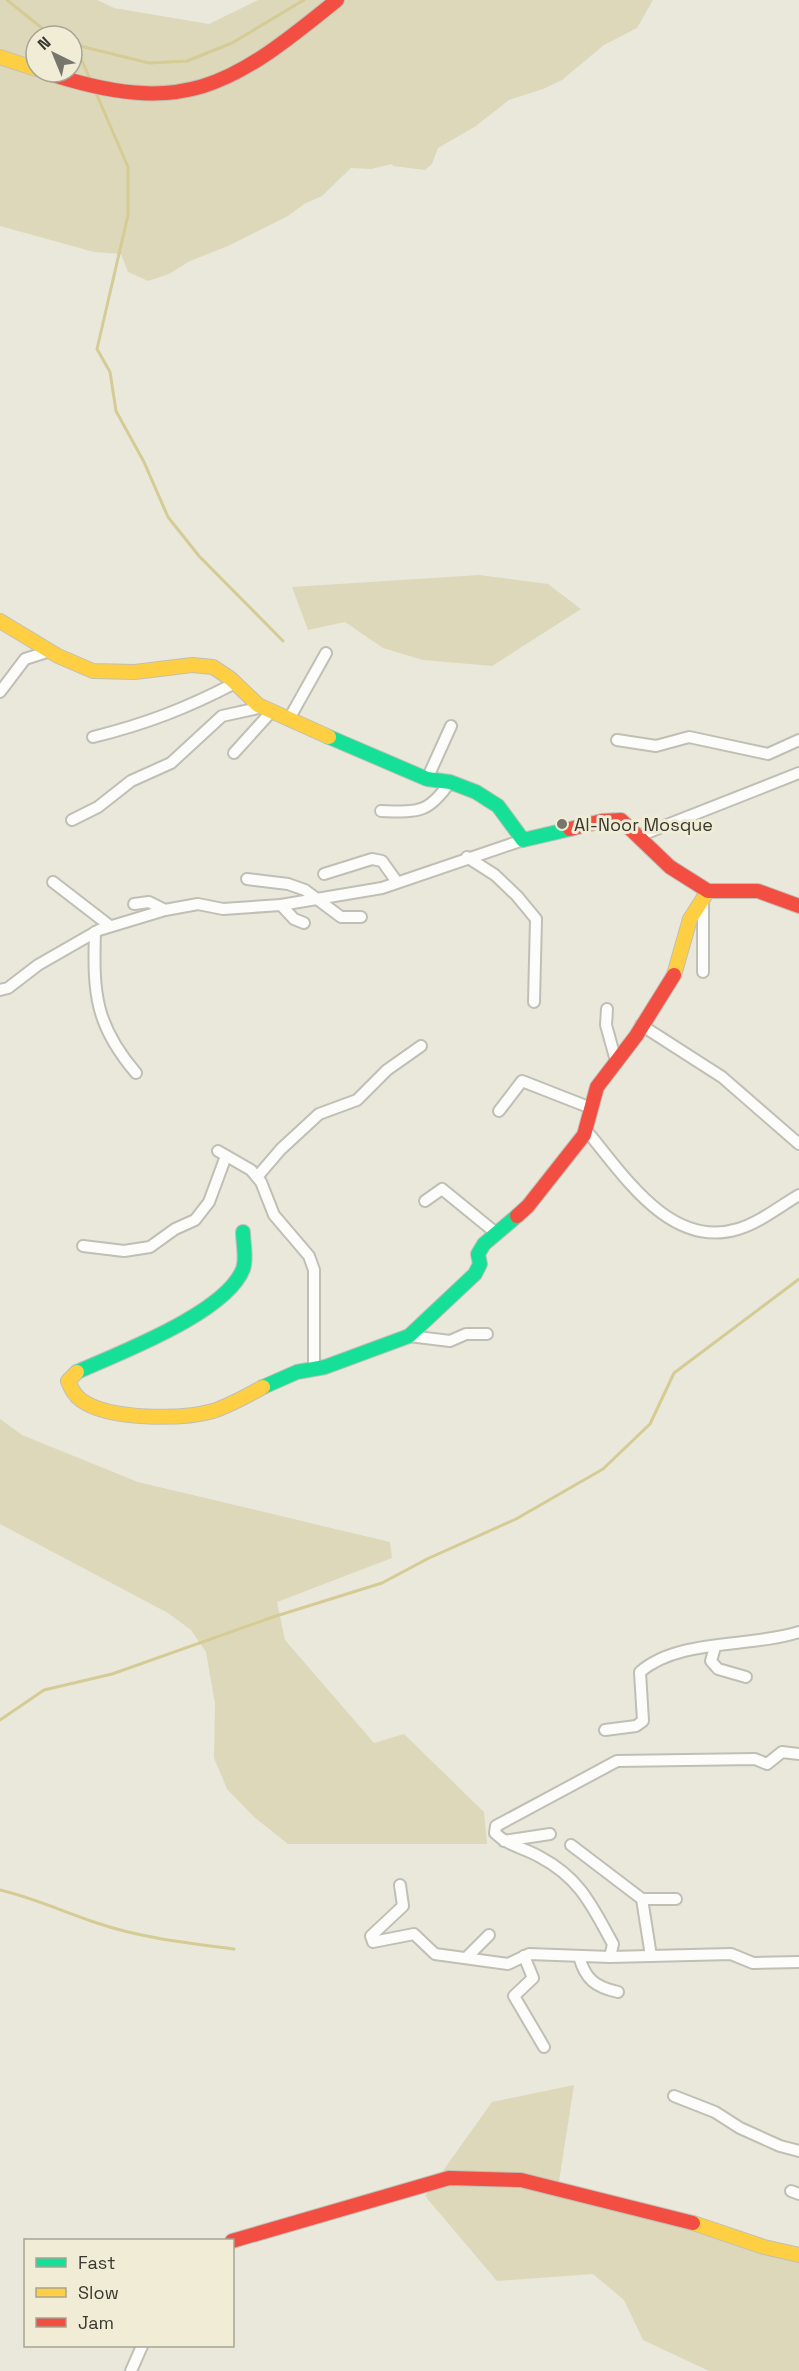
<svg xmlns="http://www.w3.org/2000/svg" width="799" height="2371" viewBox="0 0 799 2371" font-family="'Space Grotesk',sans-serif">
  <rect width="100%" height="100%" fill="#eae8db"/>
  <!-- green -->
  <g fill="#ddd8ba" fill-rule="evenodd">
    <path d="M0 0H97L114 8 209 24 258 0H653L637 28 604 45 562 80 543 89 509 100 476 126 438 148 432 164 425 170 393 166 392 164 371 169 351 168 322 196 304 204 288 216 228 246 190 261 169 274 148 281 128 272 121 254 94 252 0 226ZM36 36H72V72H36Z"/>
    <path d="M479 575 548 584 581 609 492 666 423 660 383 648 345 622 308 630 292 587Z"/>
    <path d="M0 1419 22 1435 138 1482 390 1542 392 1558 277 1602 285 1640 374 1743 404 1734 484 1812 487 1844H288L254 1817 227 1789 214 1758 215 1704 206 1652 191 1630 168 1613 0 1524Z"/>
    <path d="M574 2085 558 2188 799 2256V2371H709L643 2340 624 2300 593 2274 497 2281 425 2196 492 2102Z"/>
  </g>
  <g fill="none" stroke-linecap="round" stroke-linejoin="round">
    <!-- stream -->
    <g stroke="#d5cb95" stroke-width="3">
      <path d="M7 0 52 36"/>
      <path d="M72 44 149 63 187 61 232 43 304 0"/>
      <path d="M75 45 90 79"/>
      <path d="M96 93 128 167V215L97 349 110 372 116 411 144 462 168 517 199 556 283 641"/>
      <path d="M0 1720 44 1690 112 1674 273 1617 382 1583 427 1559 516 1519 603 1469 650 1424 674 1373 799 1279"/>
      <path d="M0 1890C34 1898 64 1912 97 1923 141 1938 188 1943 234 1949"/>
    </g>
    <defs>
      <g id="street">
        <path d="M0 692 25 659 50 651"/>
        <path d="M289 719 326 653"/>
        <path d="M93 737C146 724 187 708 235 683"/>
        <path d="M617 740 656 746 689 737 768 754 799 740"/>
        <path d="M234 753 272 711"/>
        <path d="M427 779 451 726"/>
        <path d="M381 811C418 812 428 814 450 782"/>
        <path d="M72 820 98 807 131 781 171 763 222 716 263 707"/>
        <path d="M639 836 799 773"/>
        <path d="M467 857 495 875 517 896 536 919 534 1002"/>
        <path d="M324 874 372 859 382 861 397 882"/>
        <path d="M247 879 288 884 305 890 341 917H361"/>
        <path d="M53 882 110 926"/>
        <path d="M134 904 149 902 165 910"/>
        <path d="M281 905 294 919 304 923"/>
        <path d="M95 932C93 993 95 1025 136 1073"/>
        <path d="M703 972V897"/>
        <path d="M0 990 8 988 38 965 99 930 165 910 198 904 223 909 281 905 382 888 523 840"/>
        <path d="M607 1009 606 1025 616 1061"/>
        <path d="M641 1025 722 1077 799 1144"/>
        <path d="M499 1111 522 1081 591 1108"/>
        <path d="M586 1130C623 1174 670 1250 738 1229 759 1223 780 1206 799 1195"/>
        <path d="M218 1151 251 1170 261 1182 274 1215 309 1256 314 1270V1368"/>
        <path d="M257 1177 281 1149 319 1114 357 1100 387 1070 421 1046"/>
        <path d="M425 1201 442 1189 496 1233"/>
        <path d="M83 1246 124 1251 150 1247 175 1229 195 1220 209 1202 226 1156"/>
        <path d="M409 1336 450 1341 466 1334H487"/>
        <path d="M715 1647 711 1661 718 1669 746 1677"/>
        <path d="M605 1730 636 1726 643 1721 640 1672C679 1638 750 1648 799 1632"/>
        <path d="M504 1841 550 1834"/>
        <path d="M571 1845 642 1899 651 1956"/>
        <path d="M400 1885 403 1906 371 1936 373 1942 414 1934 435 1954 508 1964 529 1954 610 1957 731 1954 753 1963 799 1962"/>
        <path d="M642 1899H676"/>
        <path d="M524 1956 533 1978 514 1996 544 2047"/>
        <path d="M579 1956C585 1979 595 1987 618 1992"/>
        <path d="M610 1957 613 1944C592 1906 580 1878 540 1857 525 1848 508 1846 495 1833L496 1826 617 1761 755 1759 767 1764 782 1752 799 1754"/>
        <path d="M466 1958 489 1935"/>
        <path d="M674 2096 715 2112 740 2128 780 2146 799 2151"/>
        <path d="M791 2191 799 2194"/>
        <path d="M131 2371 142 2346"/>
      </g>
      <g id="fast">
        <path d="M329 737 427 779 450 782 476 792 498 806 523 840 570 829"/>
        <path d="M77 1372C119 1353 226 1313 243 1269 247 1258 243 1243 243 1232"/>
        <path d="M263 1387 297 1372 325 1367 409 1336 475 1274 480 1264 478 1254 484 1244 517 1216"/>
      </g>
      <g id="slow">
        <path d="M0 57 36 69"/>
        <path d="M0 621 58 656 93 671 135 672 192 665 213 667 231 679 258 705 329 737"/>
        <path d="M674 975 690 919 708 891"/>
        <path d="M77 1372 68 1381C71 1388 74 1395 81 1400 108 1420 181 1420 213 1411 231 1405 247 1396 263 1387"/>
        <path d="M693 2223 764 2247 799 2255"/>
      </g>
      <g id="jam">
        <path d="M44 72C184 118 229 88 337 0"/>
        <path d="M570 829 602 821 621 820 670 867 708 891H758L799 906"/>
        <path d="M517 1216 528 1206 584 1135 597 1087 636 1036 674 975"/>
        <path d="M232 2241 449 2178 521 2180 693 2223"/>
      </g>
    </defs>
    <!-- street casing -->
    <use href="#street" stroke="#c0bfb5" stroke-width="14"/>
    <!-- fast casing -->
    <use href="#fast" stroke="#c0bfb5" stroke-width="16"/>
    <!-- slow casing -->
    <use href="#slow" stroke="#c0bfb5" stroke-width="16"/>
    <!-- jam casing -->
    <use href="#jam" stroke="#c0bfb5" stroke-width="16"/>
    <!-- street -->
    <use href="#street" stroke="#fcfcfa" stroke-width="10"/>
    <!-- fast -->
    <use href="#fast" stroke="#16e098" stroke-width="14"/>
    <!-- slow -->
    <use href="#slow" stroke="#ffcf43" stroke-width="14"/>
    <!-- jam -->
    <use href="#jam" stroke="#f24e42" stroke-width="14"/>
  </g>
  <!-- markers -->
  <circle fill="#78766c" stroke="#f0ecd5" stroke-width="2" cx="562" cy="824" r="6"/>
  <g text-anchor="middle" dominant-baseline="central" stroke-width="6" stroke-linejoin="round" paint-order="stroke">
    <!-- poi labels -->
    <g font-size="18" fill="#3a3930" stroke="#f0ecd5" text-anchor="start">
      <text x="574" y="824">Al-Noor Mosque</text>
    </g>
  </g>
  <!-- legend -->
  <rect x="24" y="2239" width="210" height="108" fill="#f0ecd5" stroke="#a7a493" stroke-width="1.5"/>
  <rect x="36" y="2258" width="30" height="9" fill="#16e098" stroke="#a7a493" stroke-width="1.5"/>
  <text x="78" y="2269" font-size="18" fill="#3a3930">Fast</text>
  <rect x="36" y="2288" width="30" height="9" fill="#ffcf43" stroke="#a7a493" stroke-width="1.5"/>
  <text x="78" y="2299" font-size="18" fill="#3a3930">Slow</text>
  <rect x="36" y="2318" width="30" height="9" fill="#f24e42" stroke="#a7a493" stroke-width="1.5"/>
  <text x="78" y="2329" font-size="18" fill="#3a3930">Jam</text>
  <!-- north arrow -->
  <g transform="translate(54 54) rotate(317)"><circle r="28" fill="#f0ecd5" stroke="#a7a493" stroke-width="1.5"/>
  <path d="M0-4.5L10 22L0 15L-10 22Z" fill="#78766c"/>
  <text y="-9" font-size="16" font-weight="bold" text-anchor="middle" fill="#3a3930">N</text>
  </g>
</svg>
